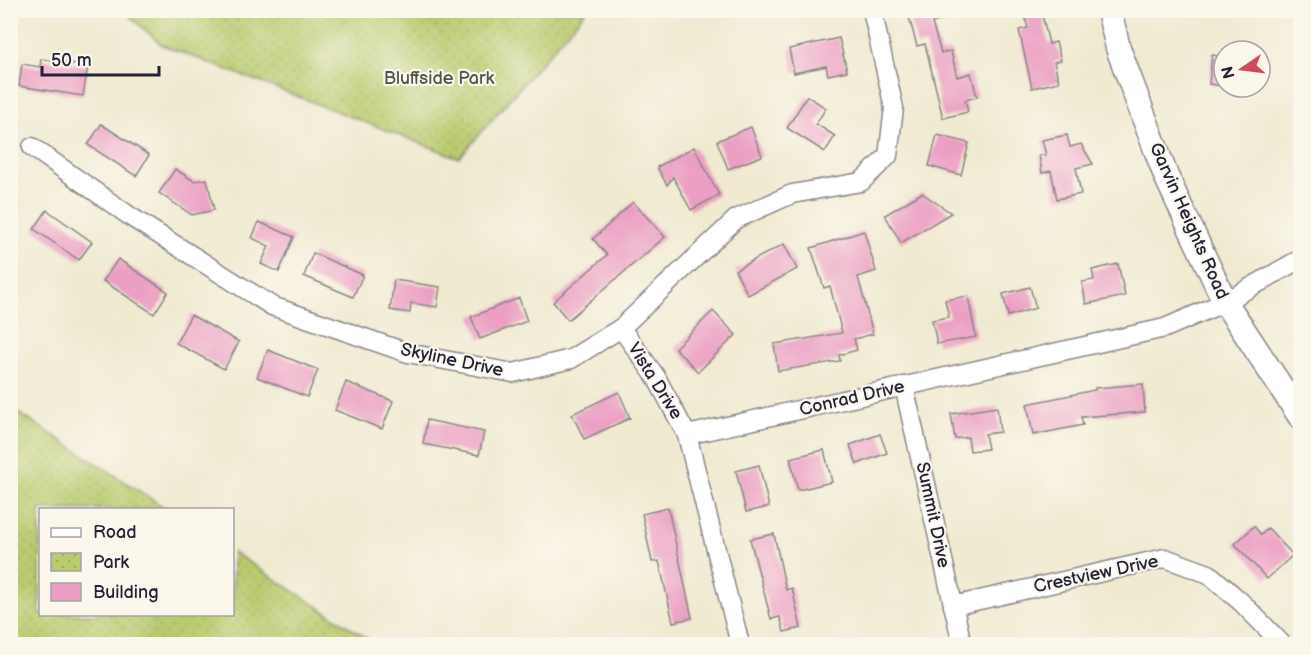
<svg xmlns="http://www.w3.org/2000/svg" width="1311" height="655" viewBox="0 0 1311 655" font-family="'Balsamiq Sans',sans-serif">
  <defs>
    <pattern id="park-dots" width="8" height="8" patternUnits="userSpaceOnUse" patternTransform="scale(1.5)"><rect width="8" height="8" fill="#b9cb6e"/><path d="M2 2h.1M6 6h.1" fill="none" stroke="#9fae60" stroke-width="1.8" stroke-linecap="round"/></pattern>
  </defs>
  <rect width="100%" height="100%" fill="#fbf7ec"/>
  <filter id="ink" filterUnits="userSpaceOnUse"><feTurbulence type="fractalNoise" baseFrequency=".0167" numOctaves="2"/><feDisplacementMap in="SourceGraphic" scale="12" xChannelSelector="R" yChannelSelector="G"/><feConvolveMatrix kernelMatrix="1 2 1 2 8 2 1 2 1" color-interpolation-filters="sRGB"/></filter>
  <filter id="wash" filterUnits="userSpaceOnUse"><feTurbulence type="fractalNoise" baseFrequency=".008" numOctaves="4" result="noise"/><feDisplacementMap in="SourceGraphic" scale="24" xChannelSelector="R" yChannelSelector="G"/><feGaussianBlur stdDeviation="1.35" result="paint"/><feColorMatrix in="noise" values="0 0 0 0 0 0 0 0 0 0 0 0 0 0 0 0 0 1.4 0 .05"/><feComposite in="paint" operator="in"/></filter>
  <g filter="url(#wash)">
    <rect width="100%" height="100%" fill="#f0ead1"/>
    <!-- park -->
    <g fill="url(#park-dots)" stroke="#6e7654" stroke-width="1.5">
      <path d="M124 11H586L459 158 162 45Z"/>
      <path d="M11 405 14 410 167 509 40 510V614H232L233 552 376 644H11Z"/>
    </g>
    <g id="blocks">
      <!-- building -->
      <g fill="#eb9fc3">
        <path d="M907 10H962V14L932 23 941 53 951 51 957 77 971 73 977 97 965 100 968 112 943 118 925 44 917 46Z"/>
        <path d="M1023 10H1041L1049 44 1056 42 1061 60 1054 62 1059 82 1032 88 1019 30 1028 28Z"/>
        <path d="M839 38 847 71 828 75 826 66 794 73 789 49Z"/>
        <path d="M1212 55 1224 57V86L1209 84Z"/>
        <path d="M41 59 88 66 83 96 19 86 22 64 40 67Z"/>
        <path d="M807 96 826 108 816 124 835 136 825 152 787 128Z"/>
        <path d="M101 124 149 155 136 176 88 145Z"/>
        <path d="M751 127 762 156 728 169 717 141Z"/>
        <path d="M937 135 969 143 961 175 929 166Z"/>
        <path d="M1067 135 1070 147 1081 144 1093 164 1076 168 1081 194 1057 199 1051 171 1042 173 1039 155H1046L1042 140Z"/>
        <path d="M694 147 719 195 691 210 673 177 667 185 657 167Z"/>
        <path d="M175 169 194 181 207 179 214 210 192 215 159 193Z"/>
        <path d="M922 193 951 213 901 243 885 215Z"/>
        <path d="M633 202 665 237 568 320 553 302 607 255 593 239Z"/>
        <path d="M47 210 92 242 79 260 34 229Z"/>
        <path d="M259 222 294 237 279 272 261 264 269 246 252 238Z"/>
        <path d="M864 231 876 271 858 277 873 334 854 339 857 350 839 355 840 361 778 371 774 344 842 333 830 286 824 288 811 248Z"/>
        <path d="M784 244 797 269 748 295 735 270Z"/>
        <path d="M313 253 363 275 353 297 304 276Z"/>
        <path d="M118 259 168 292 154 314 103 281Z"/>
        <path d="M1118 264 1125 296 1086 304 1082 282 1094 280 1092 270Z"/>
        <path d="M394 280 440 287 437 307 411 303 410 313 390 310Z"/>
        <path d="M1030 287 1036 308 1008 316 1003 294Z"/>
        <path d="M968 296 976 337 937 344 932 320 949 317 945 300Z"/>
        <path d="M519 298 527 321 480 339 471 317Z"/>
        <path d="M713 311 736 335 698 372 675 348Z"/>
        <path d="M191 315 239 342 224 369 176 343Z"/>
        <path d="M268 350 318 370 307 397 257 377Z"/>
        <path d="M346 382 393 401 382 429 335 410Z"/>
        <path d="M1143 384 1145 412 1081 417 1083 425 1033 435 1027 404 1095 390V388Z"/>
        <path d="M619 392 630 418 584 439 572 414Z"/>
        <path d="M997 407 1000 432 985 434 988 449 970 451 968 437 955 439 951 414Z"/>
        <path d="M427 420 484 432 479 455 423 444Z"/>
        <path d="M880 434 887 453 857 464 850 445Z"/>
        <path d="M824 450 832 482 798 490 790 458Z"/>
        <path d="M759 465 769 507 746 512 736 471Z"/>
        <path d="M668 508 692 618 673 622 659 561 652 562 642 514Z"/>
        <path d="M1254 526 1261 535 1268 528 1293 555 1267 579 1235 544Z"/>
        <path d="M774 534 786 590 792 588 801 628 784 632 780 617 771 619 750 539Z"/>
      </g>
    </g>
  </g>
  <g filter="url(#ink)">
    <use href="#blocks" fill-opacity="0" stroke="#898686" stroke-width="1.5"/>
    <g fill="none" stroke-linecap="round" stroke-linejoin="round">
      <defs>
        <g id="minor">
          <path d="M32 147 131 217 272 306 408 353 513 373 571 359 621 328 736 219 792 194 861 182 888 156 894 108 872 10"/>
          <path d="M621 328 656 377 687 435 740 644"/>
          <path d="M904 386 962 644"/>
          <path d="M687 435 1165 328 1225 302 1300 259"/>
          <path d="M953 606 1165 558 1209 574 1241 602 1282 644"/>
        </g>
        <path id="secondary" d="M1109 10 1118 48 1166 176 1225 302 1300 416"/>
      </defs>
      <!-- minor casing -->
      <use href="#minor" stroke="#898686" stroke-width="21"/>
      <!-- secondary casing -->
      <use href="#secondary" stroke="#898686" stroke-width="27"/>
      <!-- minor -->
      <use href="#minor" stroke="#fff" stroke-width="18"/>
      <!-- secondary -->
      <use href="#secondary" stroke="#fff" stroke-width="24"/>
    </g>
  </g>
  <g text-anchor="middle" dominant-baseline="central" stroke-width="4.5" stroke-linejoin="round" paint-order="stroke">
    <!-- park labels -->
    <g font-size="18" fill="#4f554a" stroke="#fbf7ec">
      <text x="439" y="78">Bluffside Park</text>
    </g>
    <!-- street labels -->
    <g font-size="18" fill="#22223b" stroke="#fbf7ec">
      <text transform="translate(1189 221) rotate(66)">Garvin Heights Road</text>
      <text transform="translate(452 360) rotate(12)">Skyline Drive</text>
      <text transform="translate(655 381) rotate(58)">Vista Drive</text>
      <text transform="translate(852 398) rotate(-13)">Conrad Drive</text>
      <text transform="translate(933 515) rotate(78)">Summit Drive</text>
      <text transform="translate(1096 574) rotate(-12)">Crestview Drive</text>
    </g>
  </g>
  <!-- margin -->
  <rect width="1311" height="655" fill="none" stroke="#fbf7ec" stroke-width="36"/>
  <!-- legend -->
  <rect x="39" y="508" width="195" height="108" fill="#fbf7ec" stroke="#a4a2a5" stroke-width="1.5"/>
  <rect x="51" y="528" width="30" height="9" fill="#ffffff" stroke="#a4a2a5" stroke-width="1.5"/>
  <text x="93" y="538" font-size="18" fill="#22223b">Road</text>
  <rect x="51" y="553" width="30" height="18" fill="url(#park-dots)" stroke="#a4a2a5" stroke-width="1.5"/>
  <text x="93" y="568" font-size="18" fill="#22223b">Park</text>
  <rect x="51" y="583" width="30" height="18" fill="#eb9fc3" stroke="#a4a2a5" stroke-width="1.5"/>
  <text x="93" y="598" font-size="18" fill="#22223b">Building</text>
  <!-- north arrow -->
  <g transform="translate(1242 69) rotate(256)"><circle r="28" fill="#fbf7ec" stroke="#a4a2a5" stroke-width="1.5"/>
  <path d="M0-4.5L10 22L0 15L-10 22Z" fill="#d1495b"/>
  <text y="-9" font-size="16" font-weight="bold" text-anchor="middle" fill="#22223b">N</text>
  </g>
  <!-- scale -->
  <path d="M42 66v9h117v-9" fill="none" stroke="#22223b" stroke-width="3"/>
  <text x="51" y="66" font-size="18" fill="#22223b" stroke="#fbf7ec" stroke-width="4.5" paint-order="stroke">50 m</text>
</svg>
